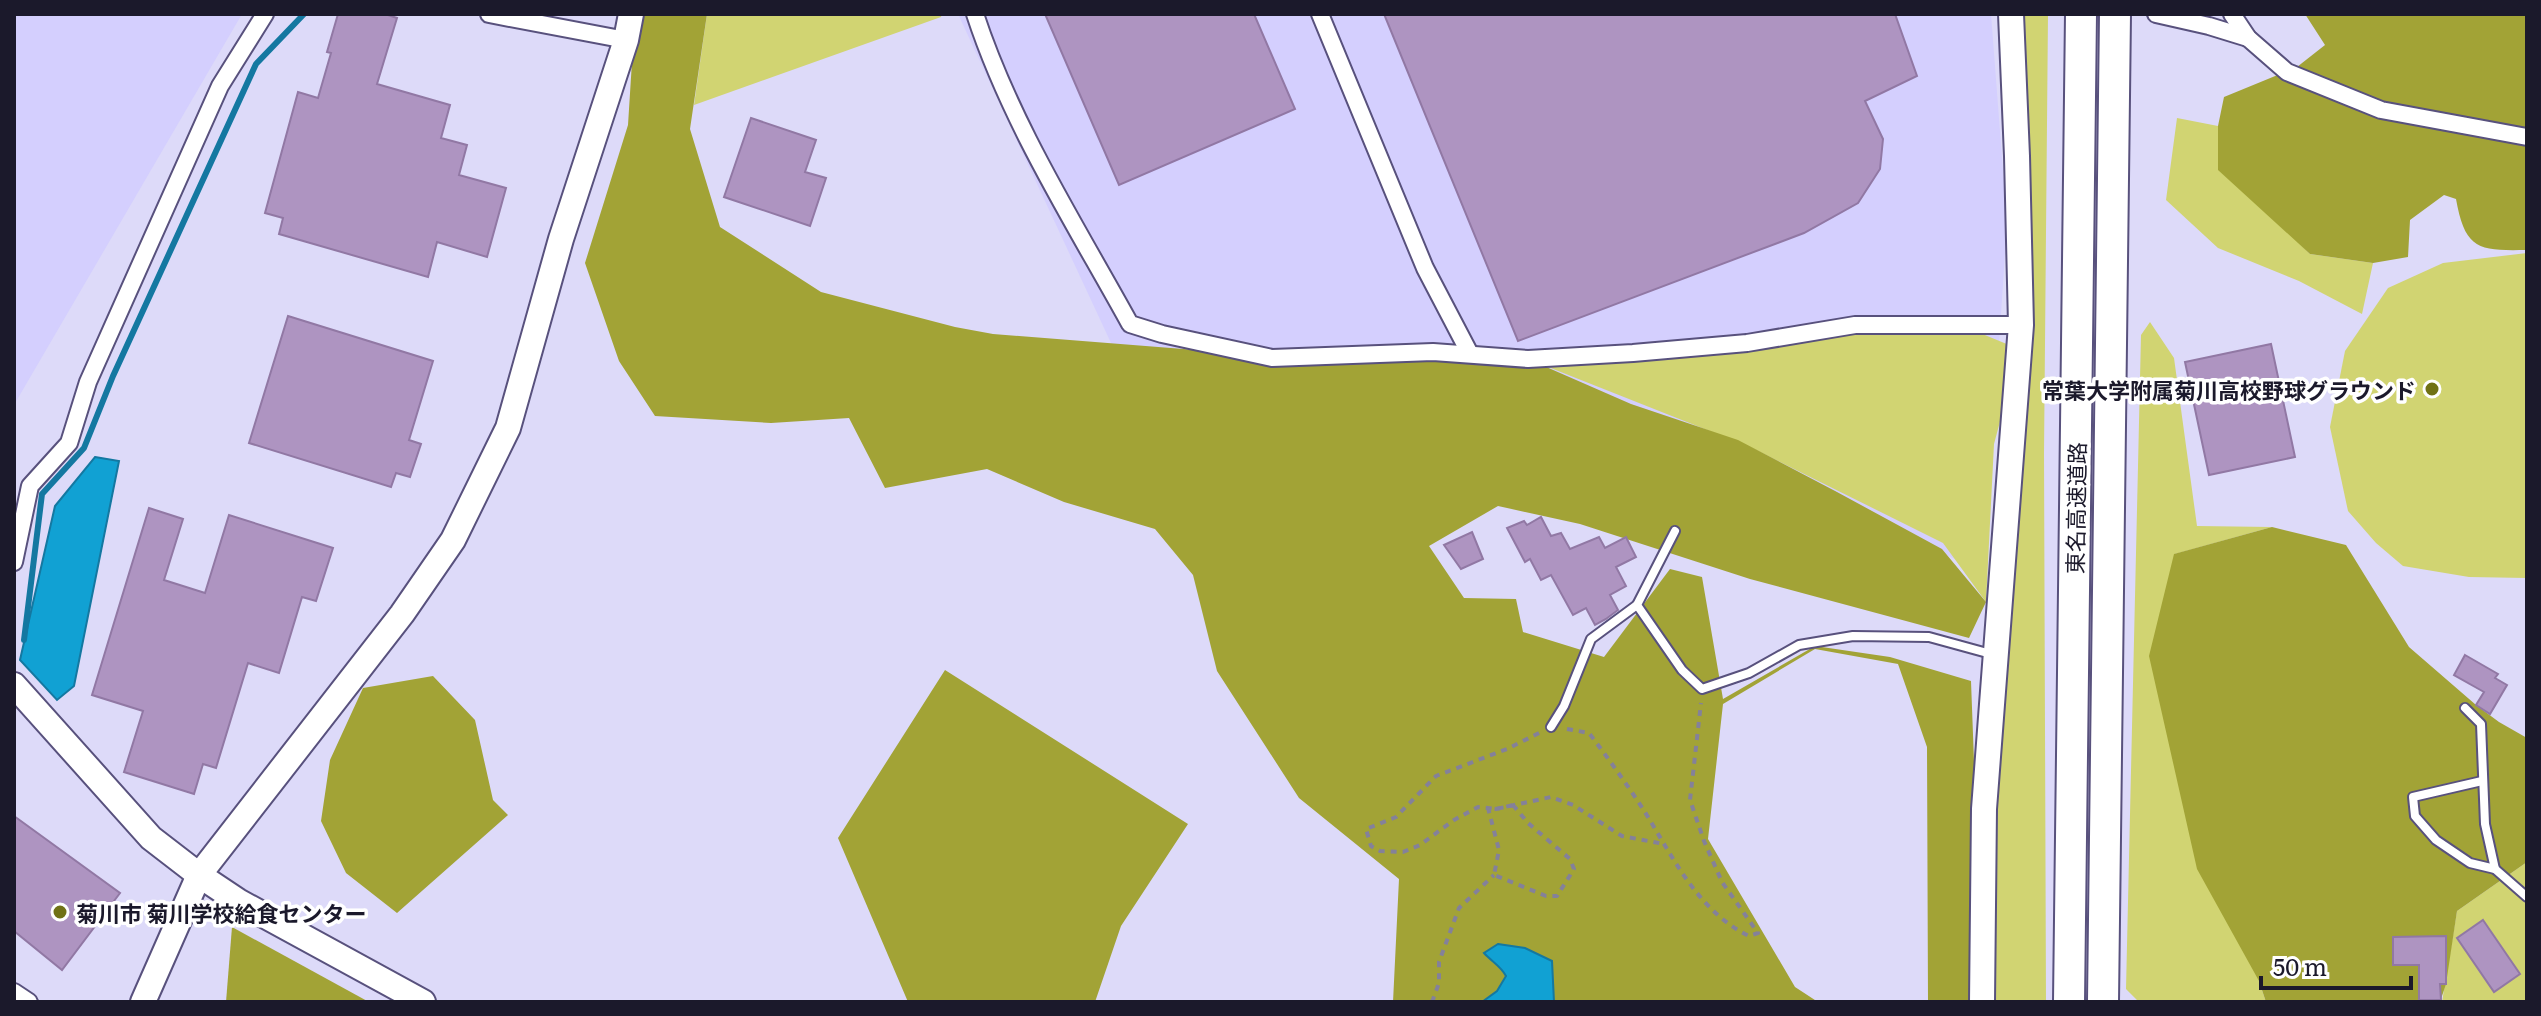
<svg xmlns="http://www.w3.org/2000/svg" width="2541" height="1016" viewBox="0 0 2541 1016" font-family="Literata,'Noto Sans JP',serif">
  <rect width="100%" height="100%" fill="#dddaf9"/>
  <!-- built -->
  <g fill="#d4cffe">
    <path d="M14 14H242L14 405Z"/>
    <path d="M958 14H1991L2007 223 1984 572 1571 388 1131 386Z"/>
  </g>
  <!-- green -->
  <g fill="#d1d472">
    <path d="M707 14H942L941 17 694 105Z"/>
    <path d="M2011 14H2048L2044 453 2046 1002H1982L2013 373 1994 444 1986 602 1943 543 1750 447 1528 359 1958 324 2014 347Z"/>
    <path d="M2177 118 2218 126 2219 162 2310 254 2373 263 2362 314 2299 281 2218 248 2166 200Z"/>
    <path d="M2527 253V578L2469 577 2403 566 2376 543 2348 511 2330 427 2345 351 2388 288 2443 263Z"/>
    <path d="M2150 322 2174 358 2197 526 2272 527 2175 554 2259 981 2266 1002H2139L2126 989 2141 335Z"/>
    <path d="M2527 862V1002H2442L2457 911Z"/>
  </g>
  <!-- forest -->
  <g fill="#a2a336">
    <path d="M635 14H707L690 129 720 227 821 292 955 327 993 334 1299 358 1528 359 1631 404 1738 440 1837 492 1942 549 1986 602 1969 638 1750 579 1580 524 1498 506 1429 546 1464 598 1516 599 1523 632 1604 657 1670 569 1702 577 1723 699 1815 646 1890 657 1971 681 1983 1002H1928L1927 747 1898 664 1815 649 1723 704 1708 839 1795 987 1818 1002H1393L1399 879 1299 798 1217 671 1193 575 1155 529 1064 502 987 469 885 488 849 418 771 423 655 416 619 361 585 263 628 125Z"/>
    <path d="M2305 14H2527L2526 250C2478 251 2465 249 2456 199L2444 195 2410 220 2408 257 2373 263 2310 254 2218 170V126L2224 97 2297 67 2325 45Z"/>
    <path d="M2272 527 2346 545 2409 647 2476 705 2499 722 2527 738V862L2457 911 2446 984 2440 1002H2266L2259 981 2197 869 2149 656 2174 554Z"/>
    <path d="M945 670 1188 824 1121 926 1095 1002H908L838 838Z"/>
    <path d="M433 676 475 720 493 800 508 815 397 913 346 873 321 821 330 760 363 688Z"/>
    <path d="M232 927 369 1002H226Z"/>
  </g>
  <!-- water -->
  <g fill="#11a1d3" stroke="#1478a1" stroke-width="2">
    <path d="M95 457 119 461 74 686 57 700 20 660 55 506Z"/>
    <path d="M1498 944 1525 948 1552 961 1554 1002H1482L1497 991 1506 976C1501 966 1491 961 1484 953Z"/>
  </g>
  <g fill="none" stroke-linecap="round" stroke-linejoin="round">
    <!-- stream -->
    <path stroke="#1478a1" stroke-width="6" d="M24 640 42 494 84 448 113 376 256 64 304 14"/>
  </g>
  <!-- building -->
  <g fill="#ae94c1" stroke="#9178a4" stroke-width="2">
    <path d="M338 14H385L397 18 377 84 450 105 441 138 467 145 459 175 506 188 487 257 437 242 428 277 279 234 283 218 265 213 298 92 318 98 331 53 327 52Z"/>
    <path d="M1045 14H1254L1295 109 1119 185Z"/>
    <path d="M1384 14H1895L1917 76 1865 101 1883 139 1880 169 1858 203 1804 233 1518 341Z"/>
    <path d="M751 118 816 140 805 172 826 178 810 226 724 197Z"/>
    <path d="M288 316 433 361 409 440 421 444 410 477 396 473 391 487 249 443Z"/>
    <path d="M2271 344 2295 457 2209 475 2185 362Z"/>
    <path d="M149 508 183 519 164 580 205 593 229 515 333 548 316 601 302 597 279 673 248 663 216 768 203 764 194 794 124 772 143 711 92 695Z"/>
    <path d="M1541 517 1551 536 1561 533 1570 549 1599 537 1605 548 1626 537 1636 557 1616 567 1626 586 1610 595 1618 610 1606 619 1595 625 1586 608 1573 615 1551 575 1541 580 1530 559 1525 562 1507 528 1524 521 1527 525Z"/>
    <path d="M1472 532 1483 559 1461 569 1444 545Z"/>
    <path d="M2465 655 2498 674 2495 678 2507 685 2490 714 2476 705 2484 692 2454 675Z"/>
    <path d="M14 816 120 893 62 970 14 931Z"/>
    <path d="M2483 920 2520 974 2494 992 2457 938Z"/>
    <path d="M2446 936V984H2440L2441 1000H2419V965H2393V937Z"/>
  </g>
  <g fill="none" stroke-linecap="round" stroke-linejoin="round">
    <defs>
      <g id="lane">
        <path d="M1675 531 1637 605 1682 670 1702 689 1749 673 1799 645 1853 636 1929 637 1991 654"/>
        <path d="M2465 708 2481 724 2485 824 2495 869 2527 897"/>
        <path d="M1551 727 1564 706 1591 639 1637 605"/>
        <path d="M2482 781 2413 797 2415 816 2436 840 2470 863 2495 869"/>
      </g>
      <g id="street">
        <path d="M489 14 626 40"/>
        <path d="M975 14C1011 124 1075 224 1130 324L1162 334 1272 358 1433 352 1528 359 1633 353 1747 343 1855 325H2021"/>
        <path d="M1320 14 1425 268 1470 354"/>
        <path d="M2156 14 2209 26 2248 38"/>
        <path d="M2232 14 2248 38 2287 72 2381 110 2527 137"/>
        <path d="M14 562 30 486 69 443 88 382 220 86 265 14"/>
        <path d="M14 992 29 1002"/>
      </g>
      <g id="secondary">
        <path d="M14 685 151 838 199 875 238 901 423 1002"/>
        <path d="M143 1002 199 875 402 614 453 540 508 428 561 239 626 40 631 14"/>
        <path d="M1982 1002 1984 809 2021 325 2017 156 2011 14"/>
      </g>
      <g id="highway">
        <path d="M2069 1002 2081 14"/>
        <path d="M2103 1002 2115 14"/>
      </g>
    </defs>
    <!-- lane casing -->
    <use href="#lane" stroke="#58517d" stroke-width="12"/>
    <!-- street casing -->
    <use href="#street" stroke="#58517d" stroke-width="20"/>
    <!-- secondary casing -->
    <use href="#secondary" stroke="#58517d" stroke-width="28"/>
    <!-- highway casing -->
    <use href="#highway" stroke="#58517d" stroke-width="34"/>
    <!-- path -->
    <g stroke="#84819a" stroke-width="4" stroke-dasharray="6 6" stroke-linecap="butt">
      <path d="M1567 729 1589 733C1608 758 1626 783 1643 809 1672 855 1697 911 1749 936L1758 933 1722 882 1704 841 1690 800 1701 703"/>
      <path d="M1539 733 1507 749 1436 776 1396 817 1366 829 1371 846 1380 851 1403 852 1420 845 1454 820 1478 807 1496 809 1551 797 1573 805 1622 836 1664 844"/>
      <path d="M1513 805 1528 823 1570 859 1574 869 1557 896H1546L1494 875 1499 850 1488 808 1496 809Z"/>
      <path d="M1432 1002 1439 983V962L1459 908 1494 875"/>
    </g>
    <!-- lane -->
    <use href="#lane" stroke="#fff" stroke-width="8"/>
    <!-- street -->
    <use href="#street" stroke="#fff" stroke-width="16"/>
    <!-- secondary -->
    <use href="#secondary" stroke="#fff" stroke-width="24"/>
    <!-- highway -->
    <use href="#highway" stroke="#fff" stroke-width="30"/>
  </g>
  <!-- markers -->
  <g fill="#707115" stroke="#fff" stroke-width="3">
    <circle cx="2432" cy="389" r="8"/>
    <circle cx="60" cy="912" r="8"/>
  </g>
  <g text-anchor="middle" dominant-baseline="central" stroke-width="7" stroke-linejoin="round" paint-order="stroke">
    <!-- poi labels -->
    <g font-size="22" font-weight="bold" fill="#1b192b" stroke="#fff" text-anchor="end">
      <text x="2416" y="389">常葉大学附属菊川高校野球グラウンド</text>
      <text x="76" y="912" text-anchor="start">菊川市 菊川学校給食センター</text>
    </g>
    <!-- street labels -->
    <g font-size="22" fill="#1b192b" stroke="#fff">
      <text transform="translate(2075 508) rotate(-89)">東名高速道路</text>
    </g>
  </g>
  <!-- border -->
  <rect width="2541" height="1016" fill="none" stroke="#1b192b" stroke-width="32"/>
  <!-- scale -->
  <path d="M2261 976v12h150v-12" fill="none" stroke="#1b192b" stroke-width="4"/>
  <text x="2273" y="976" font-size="24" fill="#1b192b" stroke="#ffffff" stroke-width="6" paint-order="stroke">50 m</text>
</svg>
